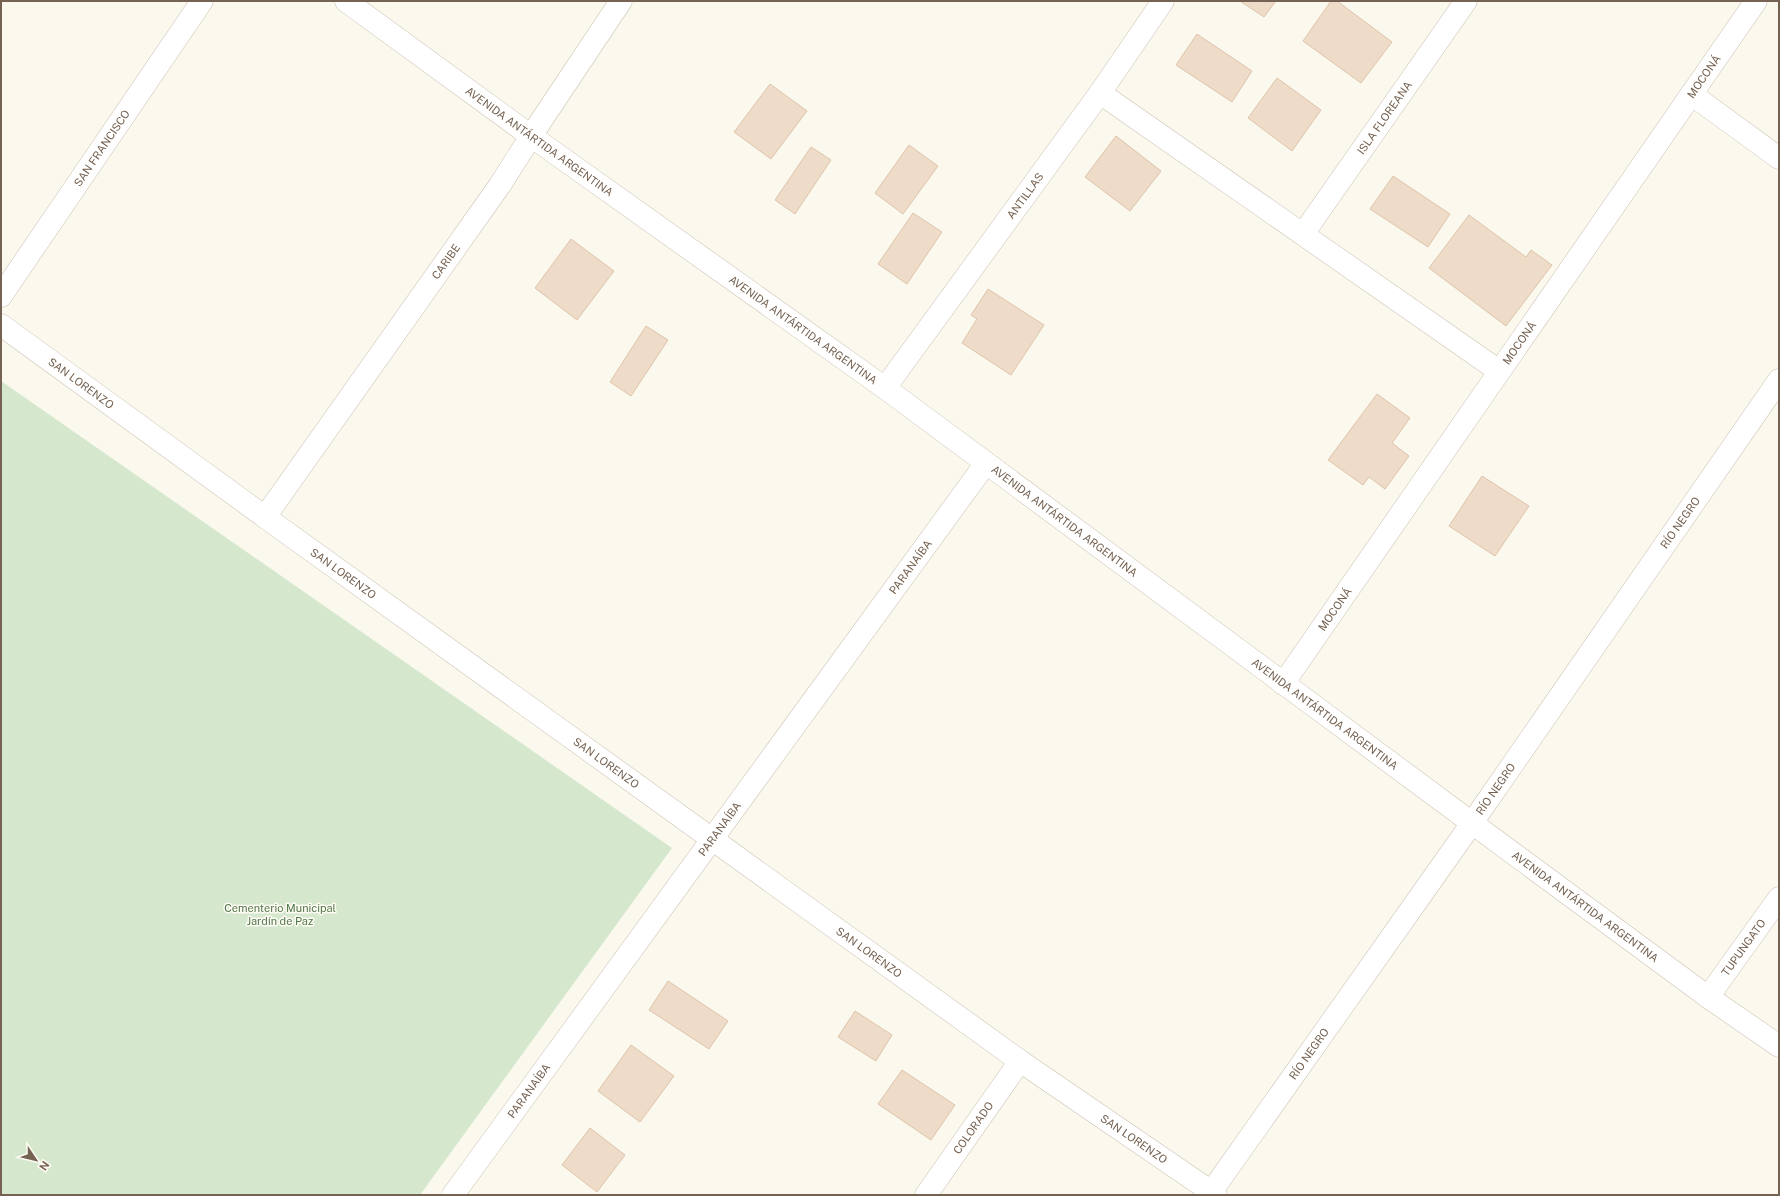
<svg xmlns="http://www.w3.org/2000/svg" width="1780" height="1196" viewBox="0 0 1780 1196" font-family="'Public Sans',sans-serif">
  <rect width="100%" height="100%" fill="#fbf8ee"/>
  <!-- green -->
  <path fill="#d5e8cd" d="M1 381 672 848 420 1195H1Z"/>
  <!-- building -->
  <g fill="#eedbc8" stroke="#dfc4aa">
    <path d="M1240 1H1276L1264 17Z"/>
    <path d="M1331 1H1337L1392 42 1361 83 1303 41Z"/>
    <path d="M1197 34 1252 71 1232 102 1176 65Z"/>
    <path d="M1277 78 1321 110 1292 151 1248 118Z"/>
    <path d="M770 84 807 111 771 159 734 132Z"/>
    <path d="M1116 136 1161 171 1130 211 1085 177Z"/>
    <path d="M909 145 938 166 903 214 875 193Z"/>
    <path d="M811 147 831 160 795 214 775 200Z"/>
    <path d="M1393 176 1450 214 1428 247 1370 209Z"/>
    <path d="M913 213 942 232 907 284 878 264Z"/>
    <path d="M1469 215 1526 257 1531 250 1552 265 1506 326 1429 268Z"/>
    <path d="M571 239 614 271 577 320 535 288Z"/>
    <path d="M988 289 1044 325 1011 375 962 343 977 319 971 315Z"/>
    <path d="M646 326 668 340 631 396 610 382Z"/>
    <path d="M1377 394 1410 418 1392 443 1409 456 1385 489 1369 477 1363 485 1328 460Z"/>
    <path d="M1482 476 1529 506 1495 556 1449 526Z"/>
    <path d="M668 981 728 1021 709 1049 649 1010Z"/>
    <path d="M855 1011 892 1035 876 1061 838 1037Z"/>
    <path d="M631 1045 674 1076 640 1122 598 1091Z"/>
    <path d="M902 1070 955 1105 931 1140 878 1104Z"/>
    <path d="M590 1128 625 1155 597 1192 562 1165Z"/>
  </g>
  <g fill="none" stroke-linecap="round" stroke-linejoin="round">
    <defs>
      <g id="minor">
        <path id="s1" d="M346 1 531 136 885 388 1472 823 1708 997 1779 1046"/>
        <path d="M1100 93 1499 371"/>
        <path d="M1691 94 1779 158"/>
        <path id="s2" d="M1303 234 1466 1"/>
        <path id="s3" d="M1 296 202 1"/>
        <path id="s4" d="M1 325 265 517 1020 1061 1216 1195"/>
        <path id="s5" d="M885 388 1100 93 1163 1"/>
        <path id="s6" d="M265 517 500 185 531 136 621 1"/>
        <path id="s7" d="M1283 684 1756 1"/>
        <path id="s8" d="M1708 997 1779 898"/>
        <path id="s9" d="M453 1195 986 463"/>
        <path id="s10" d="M926 1195 1020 1061"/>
        <path id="s11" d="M1209 1195 1472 823 1779 380"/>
      </g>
    </defs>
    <!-- minor casing -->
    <use href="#minor" stroke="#cdc1b4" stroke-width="23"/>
    <!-- minor -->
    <use href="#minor" stroke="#fff" stroke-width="22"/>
  </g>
  <g text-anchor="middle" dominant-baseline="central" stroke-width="3" stroke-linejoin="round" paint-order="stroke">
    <!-- street labels -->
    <g font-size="11" fill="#756252" stroke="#fefbf4">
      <text stroke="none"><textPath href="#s7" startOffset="739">MOCONÁ</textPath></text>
      <text stroke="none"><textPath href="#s2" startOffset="142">ISLA FLOREANA</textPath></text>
      <text stroke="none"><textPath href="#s1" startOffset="239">AVENIDA ANTÁRTIDA ARGENTINA</textPath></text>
      <text stroke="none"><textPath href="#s3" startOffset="179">SAN FRANCISCO</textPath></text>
      <text stroke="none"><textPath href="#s5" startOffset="238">ANTILLAS</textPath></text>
      <text stroke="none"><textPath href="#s6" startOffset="313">CARIBE</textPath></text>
      <text stroke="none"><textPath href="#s1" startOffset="563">AVENIDA ANTÁRTIDA ARGENTINA</textPath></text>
      <text stroke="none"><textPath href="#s7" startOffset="415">MOCONÁ</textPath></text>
      <text stroke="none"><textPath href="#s4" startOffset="99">SAN LORENZO</textPath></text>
      <text stroke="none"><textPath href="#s1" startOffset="887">AVENIDA ANTÁRTIDA ARGENTINA</textPath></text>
      <text stroke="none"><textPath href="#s11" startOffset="821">RÍO NEGRO</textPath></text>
      <text stroke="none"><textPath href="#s9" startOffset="777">PARANAÍBA</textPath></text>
      <text stroke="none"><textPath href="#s4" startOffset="423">SAN LORENZO</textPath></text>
      <text stroke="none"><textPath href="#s7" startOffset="91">MOCONÁ</textPath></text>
      <text stroke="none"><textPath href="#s1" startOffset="1211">AVENIDA ANTÁRTIDA ARGENTINA</textPath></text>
      <text stroke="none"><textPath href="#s4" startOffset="747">SAN LORENZO</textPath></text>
      <text stroke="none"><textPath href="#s11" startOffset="497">RÍO NEGRO</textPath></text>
      <text stroke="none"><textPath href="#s9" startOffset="453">PARANAÍBA</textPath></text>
      <text stroke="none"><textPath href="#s1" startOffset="1535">AVENIDA ANTÁRTIDA ARGENTINA</textPath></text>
      <text stroke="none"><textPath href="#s8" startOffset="61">TUPUNGATO</textPath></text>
      <text stroke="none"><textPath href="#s4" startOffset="1071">SAN LORENZO</textPath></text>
      <text stroke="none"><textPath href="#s11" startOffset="173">RÍO NEGRO</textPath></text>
      <text stroke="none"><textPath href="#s9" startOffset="129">PARANAÍBA</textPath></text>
      <text stroke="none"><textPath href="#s10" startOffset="82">COLORADO</textPath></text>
      <text stroke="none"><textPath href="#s4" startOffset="1395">SAN LORENZO</textPath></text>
    </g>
    <!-- park labels -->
    <g font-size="11" fill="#53794b" stroke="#fefbf4">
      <text x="280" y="908">Cementerio Municipal<tspan x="280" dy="13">Jardín de Paz</tspan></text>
    </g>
  </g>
  <!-- border -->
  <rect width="1780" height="1196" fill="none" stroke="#756252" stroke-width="4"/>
  <!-- north arrow -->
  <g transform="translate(36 1160) rotate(125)" stroke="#fefbf4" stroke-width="3" paint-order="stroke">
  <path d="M0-3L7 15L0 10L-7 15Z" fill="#756252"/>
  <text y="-6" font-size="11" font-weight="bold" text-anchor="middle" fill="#756252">N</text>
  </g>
</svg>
